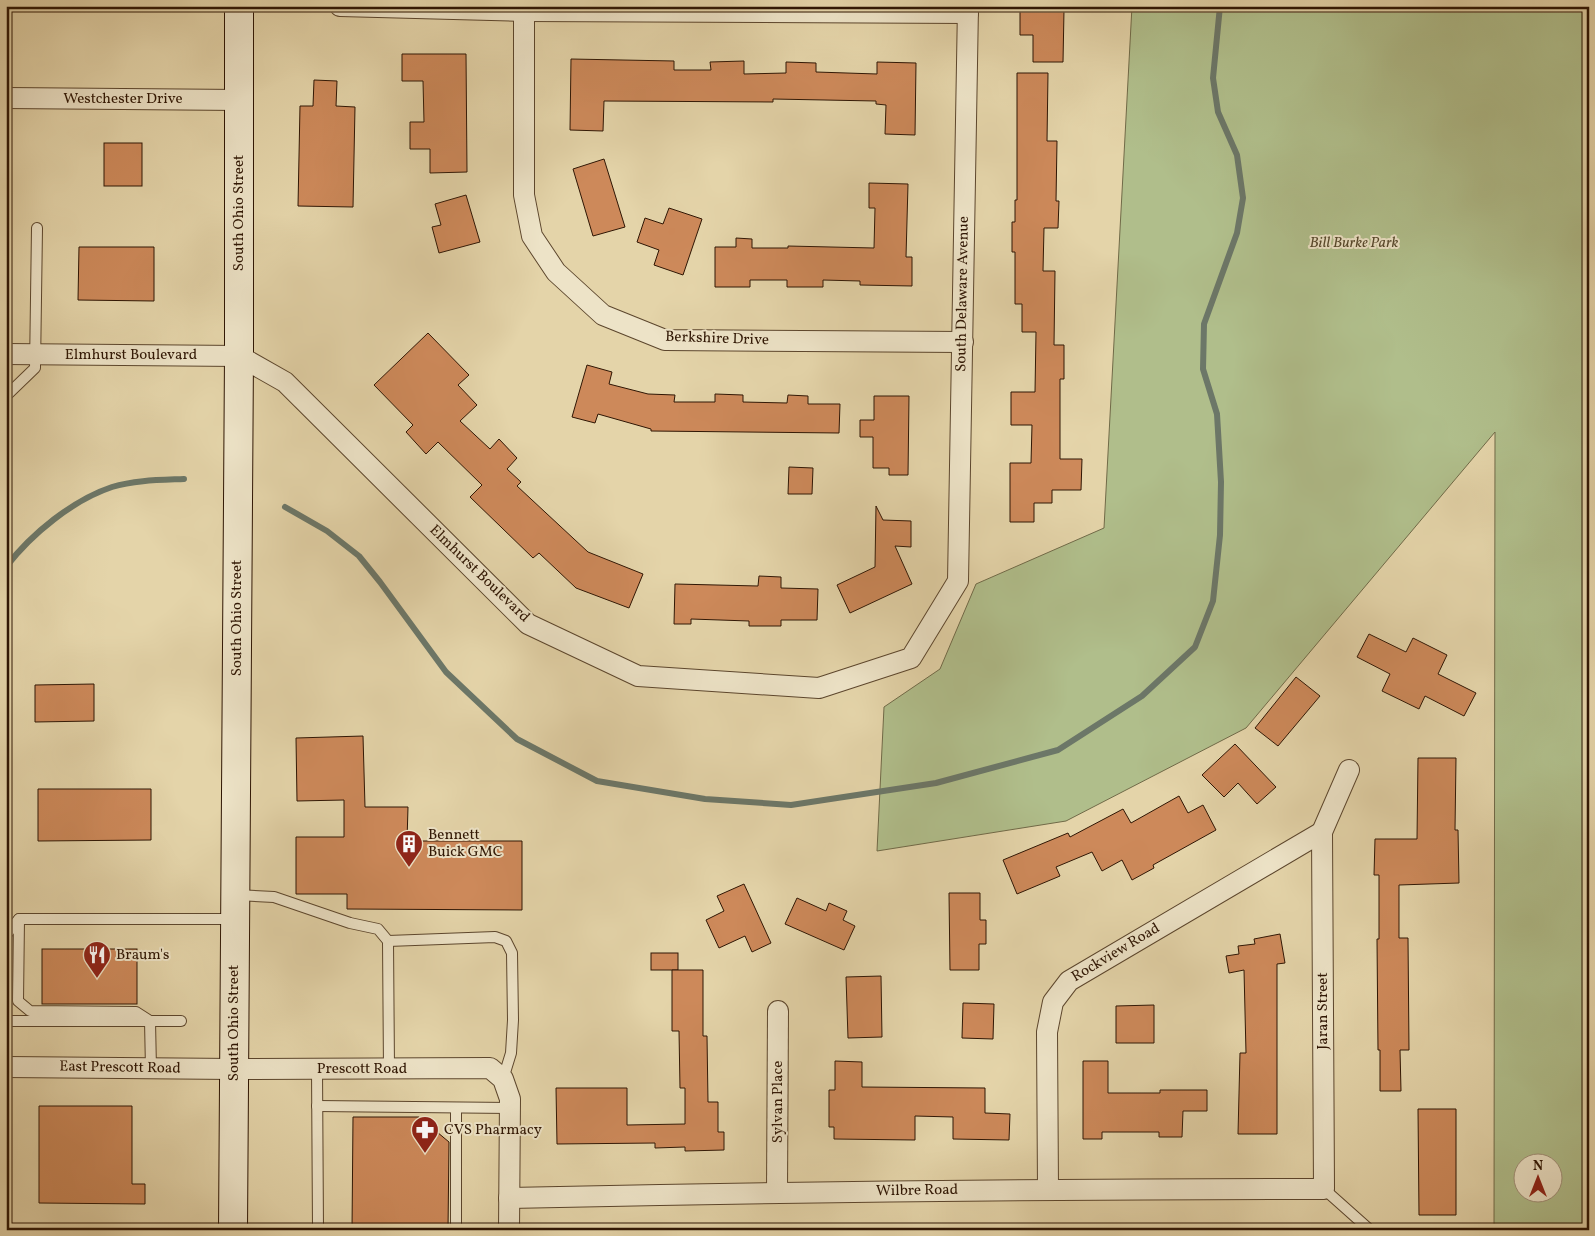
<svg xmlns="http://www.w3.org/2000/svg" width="1595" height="1236" viewBox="0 0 1595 1236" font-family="Vollkorn,serif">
  <rect width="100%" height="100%" fill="#e4d4a9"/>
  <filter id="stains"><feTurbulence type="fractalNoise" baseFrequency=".004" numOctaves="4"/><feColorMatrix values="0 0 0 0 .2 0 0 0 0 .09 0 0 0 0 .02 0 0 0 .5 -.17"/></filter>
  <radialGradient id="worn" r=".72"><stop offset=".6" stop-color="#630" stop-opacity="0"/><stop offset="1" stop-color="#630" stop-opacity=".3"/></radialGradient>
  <!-- green -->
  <path fill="#b0be8b" stroke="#706a48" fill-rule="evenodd" d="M1132 6H1589V1230H1494L1495 432 1246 728 1066 821 877 851 884 707 940 669 976 584 1104 528ZM1522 1164H1552V1194H1522Z"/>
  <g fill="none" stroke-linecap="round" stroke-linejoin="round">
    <!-- stream -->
    <g stroke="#6c7768" stroke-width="6">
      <path d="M285 507 327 531 359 556 380 582 446 672 517 739 597 781 705 799 791 805 936 783 1058 750 1142 696 1195 647 1213 601 1220 535 1221 482 1217 414 1203 369 1204 324 1237 233 1243 198 1237 155 1218 112 1213 78 1220 6"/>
      <path d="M6 567C31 534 73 500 112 487 135 480 160 480 184 479"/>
    </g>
  </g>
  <!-- building -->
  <g fill="#cd895a" stroke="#2f1604">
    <path d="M1020 9 1064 10 1063 62H1033V35H1020Z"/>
    <path d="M402 54H466L467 172 430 173V149H410V122H424L423 81H402Z"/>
    <path d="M571 59 674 61V70H711L710 62 744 61V74L786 73V62L816 63V72L877 74V62L916 63 915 135 885 134 886 105 876 104V101L773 99V102L604 101 603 131 570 130Z"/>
    <path d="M1017 73H1048L1047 141H1057L1056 201H1059L1058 228H1044L1043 271H1055L1054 345H1064V379H1060V459H1082L1081 490H1052V503H1034V522H1010V463H1031L1032 425H1011V392H1035L1036 332H1022V304H1015V252H1012V222H1015V200H1017Z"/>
    <path d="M314 80 337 81 336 106 355 107 353 207 298 206 300 106H313Z"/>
    <rect x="104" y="143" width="38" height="43"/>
    <path d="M604 159 625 227 593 236 573 169Z"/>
    <path d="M869 183 908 184 906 257H912V286L860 285V281L823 280V287H787V280H750V287H715V247H736V238L752 239V248H788V246L874 248 875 208H869Z"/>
    <path d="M466 195 480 242 439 253 432 227 441 225 435 204Z"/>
    <path d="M669 208 702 219 683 275 654 265 659 250 637 242 645 218 663 224Z"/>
    <path d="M79 247H154V301L78 300Z"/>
    <path d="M428 333 469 375 458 385 477 405 460 421 490 449 499 439 517 458 507 469 521 482 517 486 588 552 643 574 629 608 576 588 539 553 533 558 470 497 482 485 438 442 426 454 406 432 413 425 374 385Z"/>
    <path d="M587 365 612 372 609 384 648 394 675 395 674 402H715V394L743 395V402L787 403 788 395 808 396V404H840L839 433 651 431V429L598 414 595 423 572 417Z"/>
    <path d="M874 396H909L908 475H889V468H873V437H860V420H874Z"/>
    <path d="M789 467 813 468 812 494H788Z"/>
    <path d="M876 506 883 520 911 521V547L895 546 912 584 850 613 837 585 875 567Z"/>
    <path d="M759 576 781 577V588L818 589 817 620H781V626H749V621L691 619V624H674L675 584 758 586Z"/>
    <path d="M1369 634 1406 652 1413 638 1447 655 1438 674 1476 693 1464 716 1425 696 1419 709 1382 691 1390 674 1357 657Z"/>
    <path d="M1296 677 1320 696 1278 746 1255 728Z"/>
    <path d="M94 684V721L35 722V685Z"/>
    <path d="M363 736 365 807H408L407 841H522V910L347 909V894H296V837H344V800L297 801 296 738Z"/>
    <path d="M1235 744 1276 787 1257 804 1238 783 1224 797 1202 775Z"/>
    <path d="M1418 758H1456L1455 830H1458L1459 883 1399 885V938H1408L1409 1050H1400L1401 1091H1380V1050H1378L1377 939H1379V875H1374L1375 839H1417Z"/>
    <path d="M38 789H151V840L38 841Z"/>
    <path d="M1179 796 1188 813 1203 805 1216 830 1153 865 1154 868 1132 880 1122 860 1102 871 1092 852 1056 867 1060 876 1017 894 1003 860 1068 833 1070 837 1123 809 1131 823Z"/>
    <path d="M744 884 771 943 752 952 745 936 719 948 706 920 724 911 717 896Z"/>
    <path d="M949 893H980V920H986V944H979V970H950Z"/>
    <path d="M797 898 826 911 829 903 847 911 843 920 855 926 844 950 785 924Z"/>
    <path d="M1280 934 1285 963 1277 964V1134H1238L1240 1053H1246L1244 970 1229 973 1226 956 1239 954 1238 946 1255 944 1254 939Z"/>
    <rect x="42" y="949" width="95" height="55"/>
    <rect x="651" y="953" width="27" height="17"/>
    <path d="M672 970H703V1036H707L708 1102H718V1132H724V1150L685 1151V1147L655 1148V1143L557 1144 556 1088H627V1125L685 1124V1088H680L679 1031H672Z"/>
    <path d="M881 976 882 1037 848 1038 846 977Z"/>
    <path d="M963 1003 994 1004 993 1039 962 1038Z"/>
    <path d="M1154 1005V1043H1116V1006Z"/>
    <path d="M835 1061 862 1062V1087L985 1088V1113L1010 1114 1009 1140 953 1139V1117L915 1116V1140L834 1139V1127H829V1090H835Z"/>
    <path d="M1083 1061H1108V1093H1160V1090H1207V1111H1183L1182 1137H1159V1132H1102V1139H1083Z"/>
    <path d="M39 1106H132V1184H145V1204L39 1203Z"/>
    <path d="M1418 1109H1456V1215H1419Z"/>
    <path d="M353 1117H419L449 1142 448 1230H352Z"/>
  </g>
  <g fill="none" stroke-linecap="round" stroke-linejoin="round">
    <defs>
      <g id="lane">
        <path d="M6 396 35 368 37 228"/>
        <path d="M237 895 274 897 350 923 378 929 388 941 389 1069"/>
        <path d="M19 919 18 1001 30 1011 136 1012 150 1021"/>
        <path d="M6 935 19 919H234"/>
        <path d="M388 941 495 937 506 941 512 953 513 1020 511 1053 503 1079"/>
        <path d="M6 1021H181"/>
        <path d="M150 1021 151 1069"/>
        <path d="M317 1069 318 1230"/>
        <path d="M317 1106 510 1108"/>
        <path d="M456 1108V1230"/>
        <path d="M1324 1189 1370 1230"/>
      </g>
      <g id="street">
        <path d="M340 6 524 11 968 13"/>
        <path d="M524 6V195L532 236 556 272 603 315 665 340 963 342"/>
        <path d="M6 98 239 100"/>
        <path d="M6 354 239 356 285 382 528 624 638 676 819 688 911 658 958 581 968 6"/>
        <path d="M6 1067 234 1069 490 1068 503 1079 510 1099 509 1230"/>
        <path d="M1048 1189 1047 1032 1053 1002 1069 981 1322 832"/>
        <path d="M777 1192 778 1011"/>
        <path d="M509 1198C781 1192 1052 1189 1324 1189L1322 832 1349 770"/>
      </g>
      <path id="secondary" d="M233 1230 239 356V6"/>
    </defs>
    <!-- lane casing -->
    <use href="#lane" stroke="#5c462d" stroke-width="12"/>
    <!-- street casing -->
    <use href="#street" stroke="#5c462d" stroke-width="22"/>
    <!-- secondary casing -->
    <use href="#secondary" stroke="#2f1604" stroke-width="30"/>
    <!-- lane -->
    <use href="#lane" stroke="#ede3c7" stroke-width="10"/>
    <!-- street -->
    <use href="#street" stroke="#ede3c7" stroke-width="20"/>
    <!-- secondary -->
    <use href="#secondary" stroke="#ede3c7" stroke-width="28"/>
  </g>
  <!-- icons -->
  <defs>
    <symbol id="building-pin" viewBox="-11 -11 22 30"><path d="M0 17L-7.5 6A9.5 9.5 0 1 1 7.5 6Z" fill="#8f2418" stroke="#ede3c7"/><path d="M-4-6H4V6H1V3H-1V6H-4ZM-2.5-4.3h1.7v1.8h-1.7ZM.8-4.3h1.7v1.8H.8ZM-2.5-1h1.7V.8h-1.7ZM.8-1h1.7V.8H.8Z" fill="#fff"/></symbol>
    <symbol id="restaurant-pin" viewBox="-11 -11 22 30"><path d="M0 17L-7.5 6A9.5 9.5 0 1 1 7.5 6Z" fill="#8f2418" stroke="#ede3c7"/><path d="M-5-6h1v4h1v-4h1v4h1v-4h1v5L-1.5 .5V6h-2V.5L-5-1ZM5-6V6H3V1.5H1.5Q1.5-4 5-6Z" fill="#fff"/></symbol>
    <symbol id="pharmacy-pin" viewBox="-11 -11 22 30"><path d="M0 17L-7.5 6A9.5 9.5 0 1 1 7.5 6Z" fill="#8f2418" stroke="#ede3c7"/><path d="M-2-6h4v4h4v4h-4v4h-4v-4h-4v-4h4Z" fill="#fff"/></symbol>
  </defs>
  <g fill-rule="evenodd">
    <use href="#building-pin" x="393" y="828" width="32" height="43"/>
    <use href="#restaurant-pin" x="81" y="939" width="32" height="43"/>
    <use href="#pharmacy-pin" x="409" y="1114" width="32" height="43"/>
  </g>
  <g text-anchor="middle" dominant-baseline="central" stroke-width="4" stroke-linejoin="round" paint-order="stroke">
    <!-- street labels -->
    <g font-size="15" fill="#2f1604" stroke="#ede3c7">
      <text x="123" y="99">Westchester Drive</text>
      <text transform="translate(239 213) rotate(-90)">South Ohio Street</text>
      <text transform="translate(963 294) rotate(-89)">South Delaware Avenue</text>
      <text transform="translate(717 339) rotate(2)">Berkshire Drive</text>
      <text x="131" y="355">Elmhurst Boulevard</text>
      <text transform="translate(479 574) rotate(44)">Elmhurst Boulevard</text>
      <text transform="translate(237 618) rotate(-90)">South Ohio Street</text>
      <text transform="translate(1116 953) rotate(-31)">Rockview Road</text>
      <text transform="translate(1323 1011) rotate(-90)">Jaran Street</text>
      <text transform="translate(234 1023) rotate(-90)">South Ohio Street</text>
      <text transform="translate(120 1068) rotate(1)">East Prescott Road</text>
      <text x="362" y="1069">Prescott Road</text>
      <text transform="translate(778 1102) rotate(-90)">Sylvan Place</text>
      <text transform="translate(917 1191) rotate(-1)">Wilbre Road</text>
    </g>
    <!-- park labels -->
    <g font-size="15" font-style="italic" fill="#56482c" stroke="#ede3c7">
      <text x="1354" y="243">Bill Burke Park</text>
    </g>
    <!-- poi labels -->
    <g font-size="15" fill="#2f1604" stroke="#ede3c7" text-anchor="start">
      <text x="428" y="835">Bennett<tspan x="428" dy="17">Buick GMC</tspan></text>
      <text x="116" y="955">Braum's</text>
      <text x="444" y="1130">CVS Pharmacy</text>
    </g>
  </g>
  <!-- margin -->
  <rect width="1595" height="1236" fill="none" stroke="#e4d4a9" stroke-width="25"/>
  <rect x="8" y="8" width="1580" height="1221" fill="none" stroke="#2f1604" stroke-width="2.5"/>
  <rect x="12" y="12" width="1570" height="1211" fill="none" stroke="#2f1604"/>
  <!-- north arrow -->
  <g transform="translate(1538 1178)"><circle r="24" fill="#ede3c7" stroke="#a19179"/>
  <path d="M0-4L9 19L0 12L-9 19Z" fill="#8f2418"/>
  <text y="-8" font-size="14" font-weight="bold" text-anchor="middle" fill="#2f1604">N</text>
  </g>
  <rect width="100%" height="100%" filter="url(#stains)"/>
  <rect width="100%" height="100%" fill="url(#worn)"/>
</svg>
